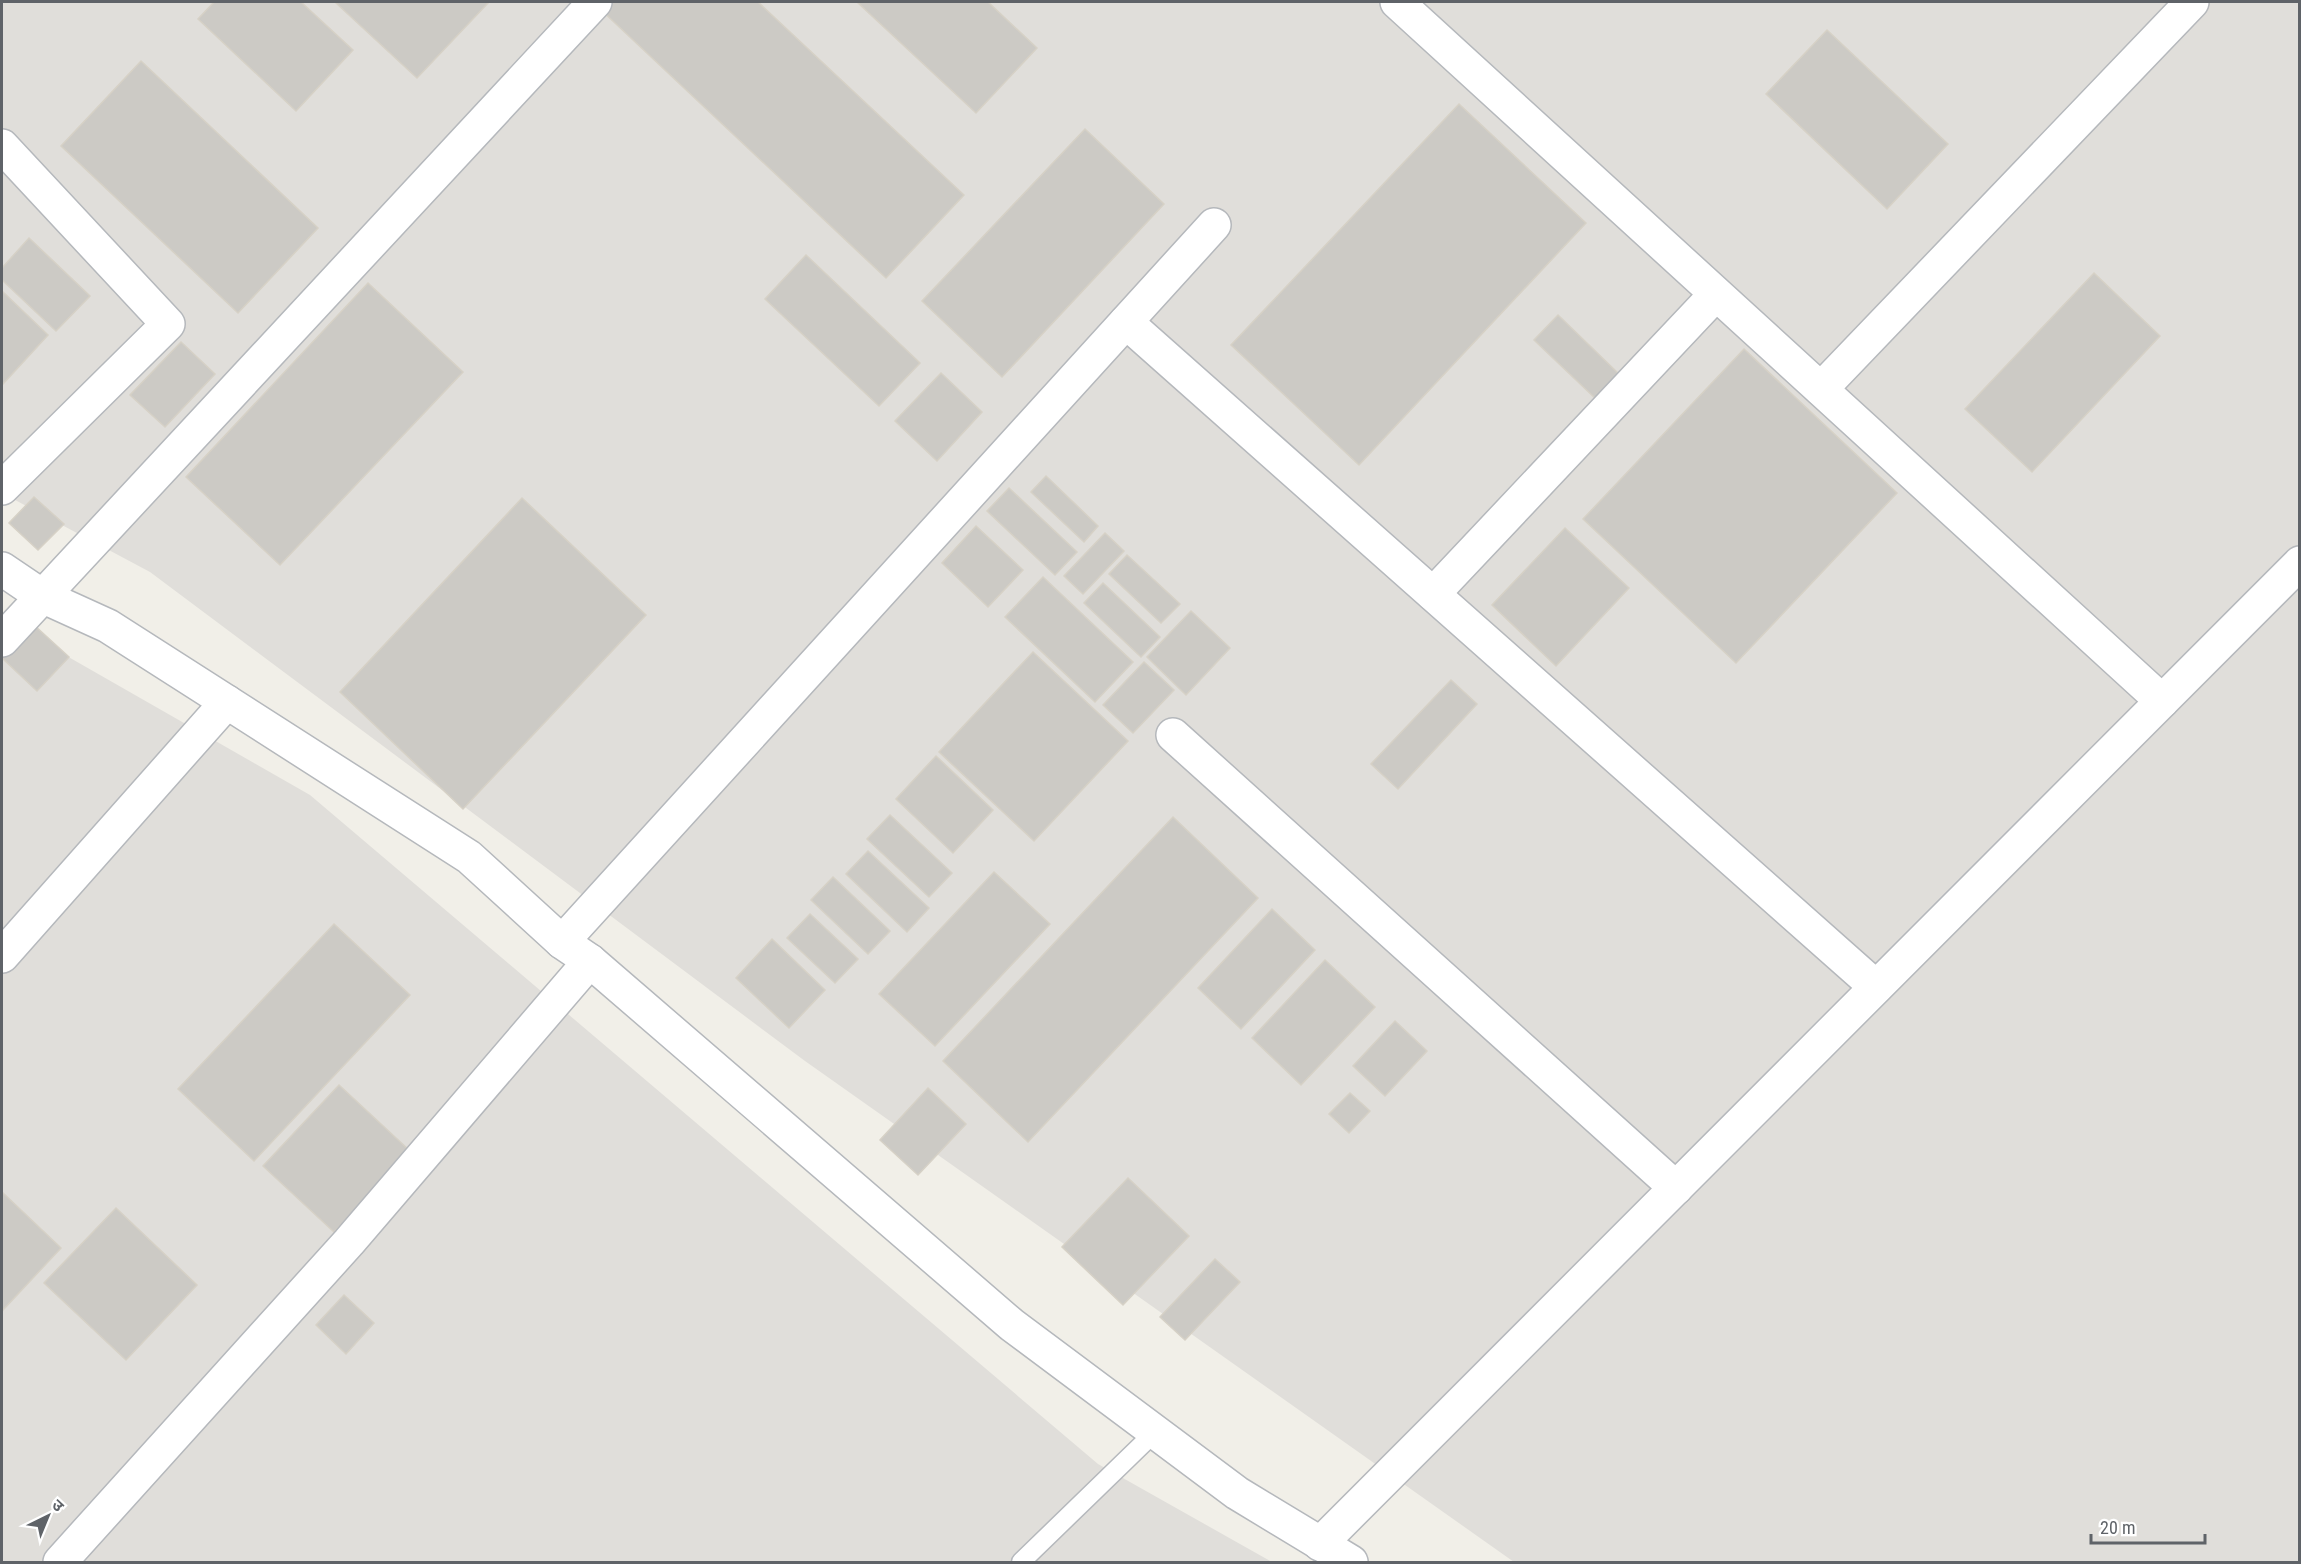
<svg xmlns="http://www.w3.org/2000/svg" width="2301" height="1564" viewBox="0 0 2301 1564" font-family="'Roboto Condensed','Noto Sans Devanagari',sans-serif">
  <rect width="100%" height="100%" fill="#f1efe8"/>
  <!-- industrial -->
  <g fill="#e0deda">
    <path d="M2 2H2299V1562H1514L805 1061 150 572 2 493Z"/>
    <path d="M2 619 310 795 1098 1464 1272 1562H2Z"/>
  </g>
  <!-- building -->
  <g fill="#cccac5" stroke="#d6d1c6" stroke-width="1.5">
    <path d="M214 2H301L353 50 296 111 198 19Z"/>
    <path d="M335 2H489L417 78Z"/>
    <path d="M603 2H758L964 195 886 278 598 7Z"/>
    <path d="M857 2H988L1037 48 976 113Z"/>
    <path d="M1827 30 1948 144 1887 209 1766 94Z"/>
    <path d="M141 61 318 228 238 313 61 146Z"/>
    <path d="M1459 104 1586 223 1359 465 1231 345Z"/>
    <path d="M1085 129 1164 204 1002 377 922 301Z"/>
    <path d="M29 238 90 296 56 331 2 280V268Z"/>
    <path d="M806 255 920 363 879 406 765 299Z"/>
    <path d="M2094 273 2160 336 2032 472 1965 409Z"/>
    <path d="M368 283 463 372 280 565 186 477Z"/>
    <path d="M2 291 48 335 2 385Z"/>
    <path d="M1558 315 1620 375 1597 400 1534 340Z"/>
    <path d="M181 342 215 374 165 427 130 395Z"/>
    <path d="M1744 349 1897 493 1736 663 1583 519Z"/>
    <path d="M941 373 982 412 937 461 895 421Z"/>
    <path d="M1046 476 1098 526 1084 542 1031 492Z"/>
    <path d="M1009 488 1077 552 1055 575 987 511Z"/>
    <path d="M34 497 64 524 38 550 9 523Z"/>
    <path d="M522 498 646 615 463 809 340 692Z"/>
    <path d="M976 526 1023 570 988 607 942 563Z"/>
    <path d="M1565 528 1629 588 1556 666 1492 605Z"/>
    <path d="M1105 533 1124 551 1083 594 1064 576Z"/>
    <path d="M1127 555 1180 604 1161 623 1109 574Z"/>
    <path d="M1043 577 1133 662 1095 702 1005 617Z"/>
    <path d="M1103 583 1160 637 1141 657 1084 603Z"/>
    <path d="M1191 611 1230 648 1186 695 1147 657Z"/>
    <path d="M34 625 69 657 37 691 2 658Z"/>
    <path d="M1033 652 1128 741 1034 841 939 752Z"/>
    <path d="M1144 662 1174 690 1133 733 1103 705Z"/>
    <path d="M1451 680 1477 704 1398 789 1371 764Z"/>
    <path d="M936 756 993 810 953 853 896 799Z"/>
    <path d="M890 815 952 873 929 897 867 839Z"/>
    <path d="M1173 817 1258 898 1028 1142 943 1061Z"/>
    <path d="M868 851 929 908 907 932 846 874Z"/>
    <path d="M994 872 1050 924 935 1046 879 994Z"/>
    <path d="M833 877 890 931 868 954 811 900Z"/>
    <path d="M1272 909 1315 950 1241 1029 1198 988Z"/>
    <path d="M810 914 858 959 835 983 787 938Z"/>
    <path d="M334 924 410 995 254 1161 178 1089Z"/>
    <path d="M772 939 825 990 789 1028 736 978Z"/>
    <path d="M1325 960 1375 1007 1301 1085 1252 1038Z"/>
    <path d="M1395 1021 1427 1051 1385 1096 1353 1066Z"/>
    <path d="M339 1085 410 1151 334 1232 263 1166Z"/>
    <path d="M928 1088 966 1124 918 1175 880 1140Z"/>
    <path d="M1350 1093 1370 1111 1349 1133 1329 1114Z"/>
    <path d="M1128 1178 1189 1236 1123 1305 1062 1247Z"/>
    <path d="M2 1192 61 1248 2 1311Z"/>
    <path d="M116 1208 197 1285 126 1360 44 1283Z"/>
    <path d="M1215 1259 1240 1282 1185 1340 1160 1317Z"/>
    <path d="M344 1295 374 1323 346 1354 316 1325Z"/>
  </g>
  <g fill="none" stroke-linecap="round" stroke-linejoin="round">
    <defs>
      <path id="service" d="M1021 1562 1155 1432"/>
      <g id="minor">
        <path d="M1397 2 2162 701"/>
        <path d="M2 146 168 324 2 488"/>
        <path d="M1126 322 1876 987"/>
        <path d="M1821 389 2192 2"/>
        <path d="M1433 594 1716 294"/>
        <path d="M2 640 595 2"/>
        <path d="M1173 735 1676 1188"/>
        <path d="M562 942 1214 225"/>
        <path d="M2 956 227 702"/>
        <path d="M1320 1544 2300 563"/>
        <path d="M60 1562 349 1242 590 961"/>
      </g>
      <path id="tertiary" d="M2 569 42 596 108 626 469 857 562 942 590 961 1012 1325 1237 1493 1351 1562"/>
    </defs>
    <!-- service casing -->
    <use href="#service" stroke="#b5b8bc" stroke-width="21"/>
    <!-- minor casing -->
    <use href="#minor" stroke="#b5b8bc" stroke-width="36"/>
    <!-- tertiary casing -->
    <use href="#tertiary" stroke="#b5b8bc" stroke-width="36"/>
    <!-- service -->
    <use href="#service" stroke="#fff" stroke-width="18"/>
    <!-- minor -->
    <use href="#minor" stroke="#fff" stroke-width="33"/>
    <!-- tertiary -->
    <use href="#tertiary" stroke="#fff" stroke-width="33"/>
  </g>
  <!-- border -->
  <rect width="2301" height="1564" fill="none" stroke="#5f6368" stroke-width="6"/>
  <!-- north arrow -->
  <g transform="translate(48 1516) rotate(43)" stroke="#ffffff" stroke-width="4.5" paint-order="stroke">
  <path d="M0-4.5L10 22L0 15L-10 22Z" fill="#5f6368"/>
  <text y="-9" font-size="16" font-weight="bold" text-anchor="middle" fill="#5f6368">उ</text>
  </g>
  <!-- scale -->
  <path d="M2091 1534v9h114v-9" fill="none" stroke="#5f6368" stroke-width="3"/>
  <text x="2100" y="1534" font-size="18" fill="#5f6368" stroke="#ffffff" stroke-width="4.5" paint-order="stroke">20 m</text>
</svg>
